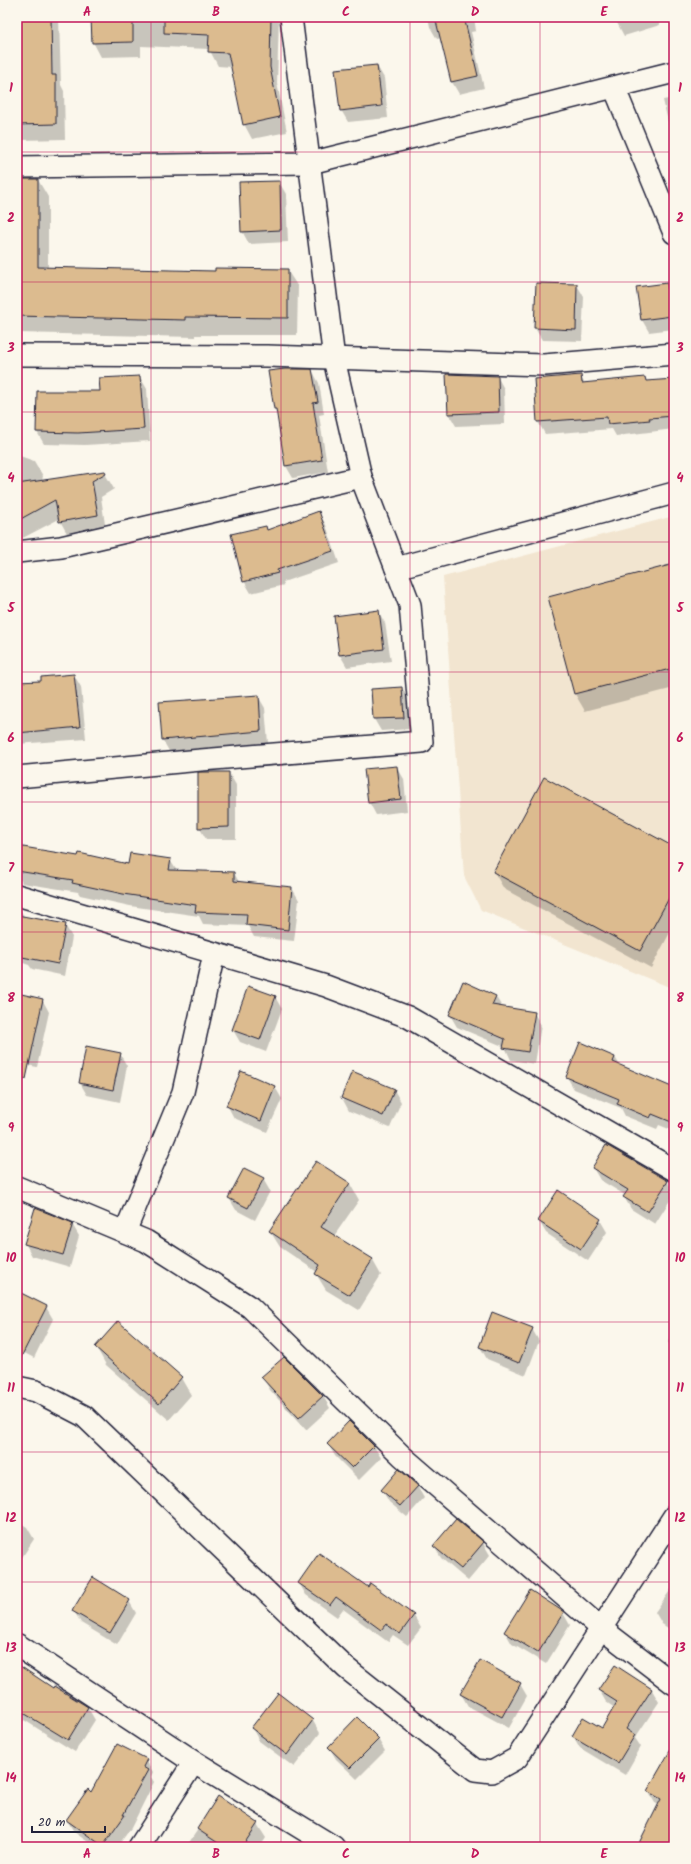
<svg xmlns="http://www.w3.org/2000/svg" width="691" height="1864" viewBox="0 0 691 1864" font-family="Kalam,sans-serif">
  <rect width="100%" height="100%" fill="#fbf7ec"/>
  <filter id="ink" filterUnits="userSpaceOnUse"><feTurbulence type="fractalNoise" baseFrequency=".025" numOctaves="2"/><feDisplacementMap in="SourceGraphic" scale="8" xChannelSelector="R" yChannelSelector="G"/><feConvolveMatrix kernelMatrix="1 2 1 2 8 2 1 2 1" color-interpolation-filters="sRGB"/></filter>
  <g filter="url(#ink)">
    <!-- built -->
    <path fill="#f2e5d0" d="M674 516V989L481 910 464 876 443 577Z"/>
    <!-- shadow -->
    <g fill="#0003">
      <path d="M17 17H59L61 85 64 91 65 139 21 140 17 133Z"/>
      <path d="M92 17H279L277 83 287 132 252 139 244 124 232 67 218 66 209 49 141 46V56L101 57 93 42Z"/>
      <path d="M428 17H474L476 31 471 32 484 88 459 94 452 82 442 38 437 39 430 27Z"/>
      <path d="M614 17H657L660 25 624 36Z"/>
      <path d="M377 66 384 78 388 118 348 122 341 110Z"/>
      <path d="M674 98V148L663 100Z"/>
      <path d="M17 180H38L48 197V269L216 272 287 270 298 287 297 335H195V337L17 333Z"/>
      <path d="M279 182 286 194 288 242 249 244 242 231Z"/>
      <path d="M537 284 577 285 584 297 582 341 542 340 535 328Z"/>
      <path d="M667 284 674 296V329L649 332 642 320 637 288Z"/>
      <path d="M312 370 319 383 324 414 319 415 328 472 293 478 286 466 278 414 275 409 269 372Z"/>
      <path d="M497 376 504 389 505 424 456 426 449 414Z"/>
      <path d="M580 376 585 384 645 378 647 382 674 380V429L616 436 612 429 545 434 538 422Z"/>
      <path d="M140 377 147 389 150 441 85 445 44 444 37 432 38 392H101Z"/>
      <path d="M17 455 34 461 43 476 42 481 104 472 114 489 101 497 106 531 69 537 59 519 17 541Z"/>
      <path d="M319 513 326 525 339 563 283 582 284 585 251 593 244 581 265 527 267 531Z"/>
      <path d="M674 565V688L585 711 575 694Z"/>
      <path d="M378 611 385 623 391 661 347 667 340 655 335 617Z"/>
      <path d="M74 675 81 687 86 739 17 744V683L42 681Z"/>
      <path d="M402 688 409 700 410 729 381 731 374 719Z"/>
      <path d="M258 696 265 708 268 743 169 751 162 739Z"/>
      <path d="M397 767 404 779 407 811 376 815 369 802Z"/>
      <path d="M229 773 236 785V839H206L199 827Z"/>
      <path d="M674 848V925L651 968 504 889 494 872Z"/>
      <path d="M17 858 129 865 170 860 177 871 234 873 239 882 292 888 299 900 294 941 254 937 248 926 203 924 199 916 130 906 80 895 78 892 22 883 17 874Z"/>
      <path d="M17 910 21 911 25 918 65 925 72 937 65 976 32 969 29 965 17 961Z"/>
      <path d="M17 994 42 999 49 1012 37 1067 17 1063Z"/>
      <path d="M275 997 282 1009 266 1052 240 1042 233 1030Z"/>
      <path d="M496 997 502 1007 534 1013 541 1025 535 1064 511 1060 505 1047 457 1027 450 1015Z"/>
      <path d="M120 1054 127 1066 120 1102 87 1095 80 1083Z"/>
      <path d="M615 1057 620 1066 674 1089V1131L659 1125 657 1129 625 1116 621 1108 574 1089 567 1077Z"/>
      <path d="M241 1072 275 1087 282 1099 267 1132 234 1118 227 1105Z"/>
      <path d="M353 1073 394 1090 401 1102 390 1128 349 1111 342 1098Z"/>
      <path d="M317 1162 350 1184 359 1200 334 1236 372 1259 381 1275 359 1310 326 1290 316 1274 317 1272 280 1247 270 1231Z"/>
      <path d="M593 1168 668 1182 674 1194 655 1224 631 1209 624 1197 625 1195 600 1180Z"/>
      <path d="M263 1179 270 1191 255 1220 236 1210 229 1198Z"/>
      <path d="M600 1220 607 1232 588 1261 546 1233 539 1221Z"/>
      <path d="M72 1224 79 1236 70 1267 32 1256 25 1243Z"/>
      <path d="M17 1292 46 1307 53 1319 34 1358 17 1349Z"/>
      <path d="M493 1314 532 1329 539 1341 526 1375 487 1359 480 1347Z"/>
      <path d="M674 1330V1352L668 1342Z"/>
      <path d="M96 1347 181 1378 191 1395 169 1420 106 1365Z"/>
      <path d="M284 1358 323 1396 330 1408 306 1430 270 1390 263 1378Z"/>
      <path d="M349 1423 374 1446 381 1458 359 1480 335 1456 328 1444Z"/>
      <path d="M417 1486 424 1498 407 1517 389 1502 382 1490Z"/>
      <path d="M17 1521 27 1527 34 1539 17 1565Z"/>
      <path d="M483 1543 490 1555 468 1581 441 1558 434 1546Z"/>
      <path d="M299 1583 368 1588 370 1585 414 1616 421 1628 408 1645 393 1635 388 1642 343 1609 337 1617 306 1595Z"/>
      <path d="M674 1585V1632L662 1624 655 1612Z"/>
      <path d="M129 1601 136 1613 117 1645 81 1623 74 1611Z"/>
      <path d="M563 1613 570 1625 546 1664 512 1644 505 1632Z"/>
      <path d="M17 1665 53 1689 54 1687 88 1708 95 1720 75 1752 24 1720 17 1731Z"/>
      <path d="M615 1666 652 1690 659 1702 635 1738 641 1747 625 1775 580 1748 573 1736 602 1729 615 1708 606 1702 599 1690Z"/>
      <path d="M520 1684 527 1696 509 1728 468 1706 461 1694Z"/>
      <path d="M278 1694 313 1721 320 1733 294 1767 259 1741 252 1728Z"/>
      <path d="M378 1739 385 1751 357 1779 336 1759 329 1747Z"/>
      <path d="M674 1744V1847H638L659 1805 655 1803 648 1791Z"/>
      <path d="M146 1760 153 1772 151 1777 154 1782 131 1828 117 1847H95L74 1832 67 1820 92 1793Z"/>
      <path d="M219 1798 257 1824 266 1838 260 1847H186Z"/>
    </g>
    <!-- building -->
    <g fill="#dcbb8f" stroke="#22223b">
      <path d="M17 17H51L52 75H56V124L17 125Z"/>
      <path d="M91 17H133V42L92 43Z"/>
      <path d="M164 17H271L270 67 280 117 243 125 228 53 208 52 209 35 164 33Z"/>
      <path d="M435 17H464L478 76 451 82Z"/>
      <path d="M377 65 382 106 340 111 335 69Z"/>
      <path d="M17 179H38V267L215 271V268L288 269V318L185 317V320L17 316Z"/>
      <path d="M280 181 281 230 241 232 239 182Z"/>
      <path d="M536 283 577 284 576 330 534 328Z"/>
      <path d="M667 283 672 316 641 320 636 287Z"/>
      <path d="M285 369H312L318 402 313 403 322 460 285 466 276 409H274L268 371Z"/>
      <path d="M446 374 498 376 499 412 448 414Z"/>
      <path d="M581 375 582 383 645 377 646 381 674 379V416L649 418 650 420 608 424 607 417 537 422 534 379Z"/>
      <path d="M140 376 144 429 78 433 36 432 37 391H100L99 378Z"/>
      <path d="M105 471 106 473 92 481 98 515 59 522 55 500 17 521V484Z"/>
      <path d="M319 511 333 551 277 570 278 573 243 582 231 534 266 526 267 530Z"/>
      <path d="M674 564V668L574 694 548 597Z"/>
      <path d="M379 610 384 649 339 655 334 616Z"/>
      <path d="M74 674 80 727 17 733V682L41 681V677Z"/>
      <path d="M402 687 404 718 373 719 371 689Z"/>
      <path d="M259 695 261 731 162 740 159 702Z"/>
      <path d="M397 766 401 799 368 803 364 769Z"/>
      <path d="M198 772H229V827L198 828Z"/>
      <path d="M544 777 674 847V889L640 951 493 872Z"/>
      <path d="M17 846 78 856 79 853 128 864 130 853 171 859 169 870 234 872V881L292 887 288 930 246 925 247 914 195 912 196 905 123 894 72 883 73 880 17 871Z"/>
      <path d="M17 915 66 924 58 964 17 956Z"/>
      <path d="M463 981 496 996 492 1005 535 1012 528 1052 503 1048 505 1039 449 1015Z"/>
      <path d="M248 986 276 996 260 1040 232 1030Z"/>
      <path d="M17 993 43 999 26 1079 17 1078Z"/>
      <path d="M580 1042 615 1057 613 1062 674 1088V1123L652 1114 650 1118 617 1104 619 1099 566 1077Z"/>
      <path d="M86 1046 121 1053 113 1090 79 1083Z"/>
      <path d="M241 1071 275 1086 261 1121 226 1106Z"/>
      <path d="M352 1071 395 1089 383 1116 341 1098Z"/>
      <path d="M606 1145 668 1181 648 1212 623 1197 628 1190 592 1168Z"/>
      <path d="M316 1161 350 1183 321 1227 373 1259 350 1295 315 1274 320 1265 269 1231Z"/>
      <path d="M244 1168 264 1178 248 1208 228 1198Z"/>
      <path d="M558 1190 601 1219 581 1249 538 1221Z"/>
      <path d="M35 1208 73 1223 63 1255 24 1244Z"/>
      <path d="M17 1291 47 1306 17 1365Z"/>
      <path d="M492 1312 533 1328 519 1363 479 1347Z"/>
      <path d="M118 1321 182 1377 159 1404 95 1347Z"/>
      <path d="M284 1357 323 1396 299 1418 261 1377Z"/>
      <path d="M349 1421 374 1446 352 1468 327 1444Z"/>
      <path d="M399 1469 418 1486 400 1506 381 1490Z"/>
      <path d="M456 1519 484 1542 461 1569 433 1546Z"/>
      <path d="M319 1553 368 1587 370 1583 414 1615 400 1634 386 1624 381 1630 336 1597 330 1605 298 1583Z"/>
      <path d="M93 1577 130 1600 110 1633 72 1611Z"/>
      <path d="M530 1590 564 1612 538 1653 504 1632Z"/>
      <path d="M480 1660 521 1683 502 1717 460 1694Z"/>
      <path d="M17 1664 53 1688 54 1686 88 1707 68 1740 17 1709Z"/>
      <path d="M615 1665 652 1689 626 1729 635 1735 618 1763 572 1736 583 1717 602 1728 617 1702 598 1690Z"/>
      <path d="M278 1693 313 1720 287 1755 251 1728Z"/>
      <path d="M357 1717 379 1739 350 1768 328 1747Z"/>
      <path d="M117 1744 147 1759 143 1767 148 1770 123 1815H125L103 1846 66 1820 88 1789 91 1792Z"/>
      <path d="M674 1744V1847H637L661 1799 647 1791Z"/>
      <path d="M218 1796 258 1823 242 1847H224L197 1829Z"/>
    </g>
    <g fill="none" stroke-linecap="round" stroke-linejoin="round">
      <defs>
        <g id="street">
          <path d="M614 87 674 233"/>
          <path d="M17 167 310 163 674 72"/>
          <path d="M17 355 267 356 544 365 674 354"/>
          <path d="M17 552 61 547 361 477"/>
          <path d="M396 568 674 493"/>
          <path d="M17 777 201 760 422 742 410 605 361 477 334 359 291 17"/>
          <path d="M17 895 326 986 408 1017 674 1170"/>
          <path d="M17 1187 146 1241 250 1307 402 1456 602 1629 674 1684"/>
          <path d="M125 1232 183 1092 214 954"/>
          <path d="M17 1387 36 1391 84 1416 346 1668 475 1770 492 1772 517 1758 674 1516"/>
          <path d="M139 1847 194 1762"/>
        </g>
        <path id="secondary" d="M17 1645 194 1762 333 1847"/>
      </defs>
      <!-- street casing -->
      <use href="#street" stroke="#22223b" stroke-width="24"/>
      <!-- secondary casing -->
      <use href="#secondary" stroke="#22223b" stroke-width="25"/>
      <!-- street -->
      <use href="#street" stroke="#fbf7ec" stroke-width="21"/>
      <!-- secondary -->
      <use href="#secondary" stroke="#fbf7ec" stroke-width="22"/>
    </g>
  </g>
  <!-- grid -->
  <path fill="none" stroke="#c2185b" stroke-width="1" stroke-opacity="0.55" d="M151 17V1847M281 17V1847M410 17V1847M540 17V1847M17 152H674M17 282H674M17 412H674M17 542H674M17 672H674M17 802H674M17 932H674M17 1062H674M17 1192H674M17 1322H674M17 1452H674M17 1582H674M17 1712H674"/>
  <!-- margin -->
  <rect width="691" height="1864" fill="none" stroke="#fbf7ec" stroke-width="44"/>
  <!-- scale -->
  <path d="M32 1826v6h73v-6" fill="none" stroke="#22223b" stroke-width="2"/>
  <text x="38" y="1826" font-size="12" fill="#22223b" stroke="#fbf7ec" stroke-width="3" paint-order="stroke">20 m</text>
  <rect x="22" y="22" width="647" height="1820" fill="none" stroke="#c2185b" stroke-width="1.5"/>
  <g font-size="13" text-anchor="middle" font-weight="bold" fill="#c2185b">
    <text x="87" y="16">A</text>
    <text x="216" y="16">B</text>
    <text x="346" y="16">C</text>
    <text x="475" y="16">D</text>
    <text x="604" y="16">E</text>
    <text x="11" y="92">1</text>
    <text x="680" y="92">1</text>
    <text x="11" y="222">2</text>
    <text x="680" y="222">2</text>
    <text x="11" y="352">3</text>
    <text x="680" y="352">3</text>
    <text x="11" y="482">4</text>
    <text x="680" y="482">4</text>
    <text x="11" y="612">5</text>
    <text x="680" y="612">5</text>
    <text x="11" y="742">6</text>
    <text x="680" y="742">6</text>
    <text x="11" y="872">7</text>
    <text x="680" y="872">7</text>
    <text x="11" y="1002">8</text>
    <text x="680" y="1002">8</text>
    <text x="11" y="1132">9</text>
    <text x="680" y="1132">9</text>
    <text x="11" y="1262">10</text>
    <text x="680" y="1262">10</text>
    <text x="11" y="1392">11</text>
    <text x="680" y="1392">11</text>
    <text x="11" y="1522">12</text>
    <text x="680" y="1522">12</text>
    <text x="11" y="1652">13</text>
    <text x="680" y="1652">13</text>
    <text x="11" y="1782">14</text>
    <text x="680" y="1782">14</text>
    <text x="87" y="1858">A</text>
    <text x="216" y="1858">B</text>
    <text x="346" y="1858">C</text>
    <text x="475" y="1858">D</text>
    <text x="604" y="1858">E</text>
  </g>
</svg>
